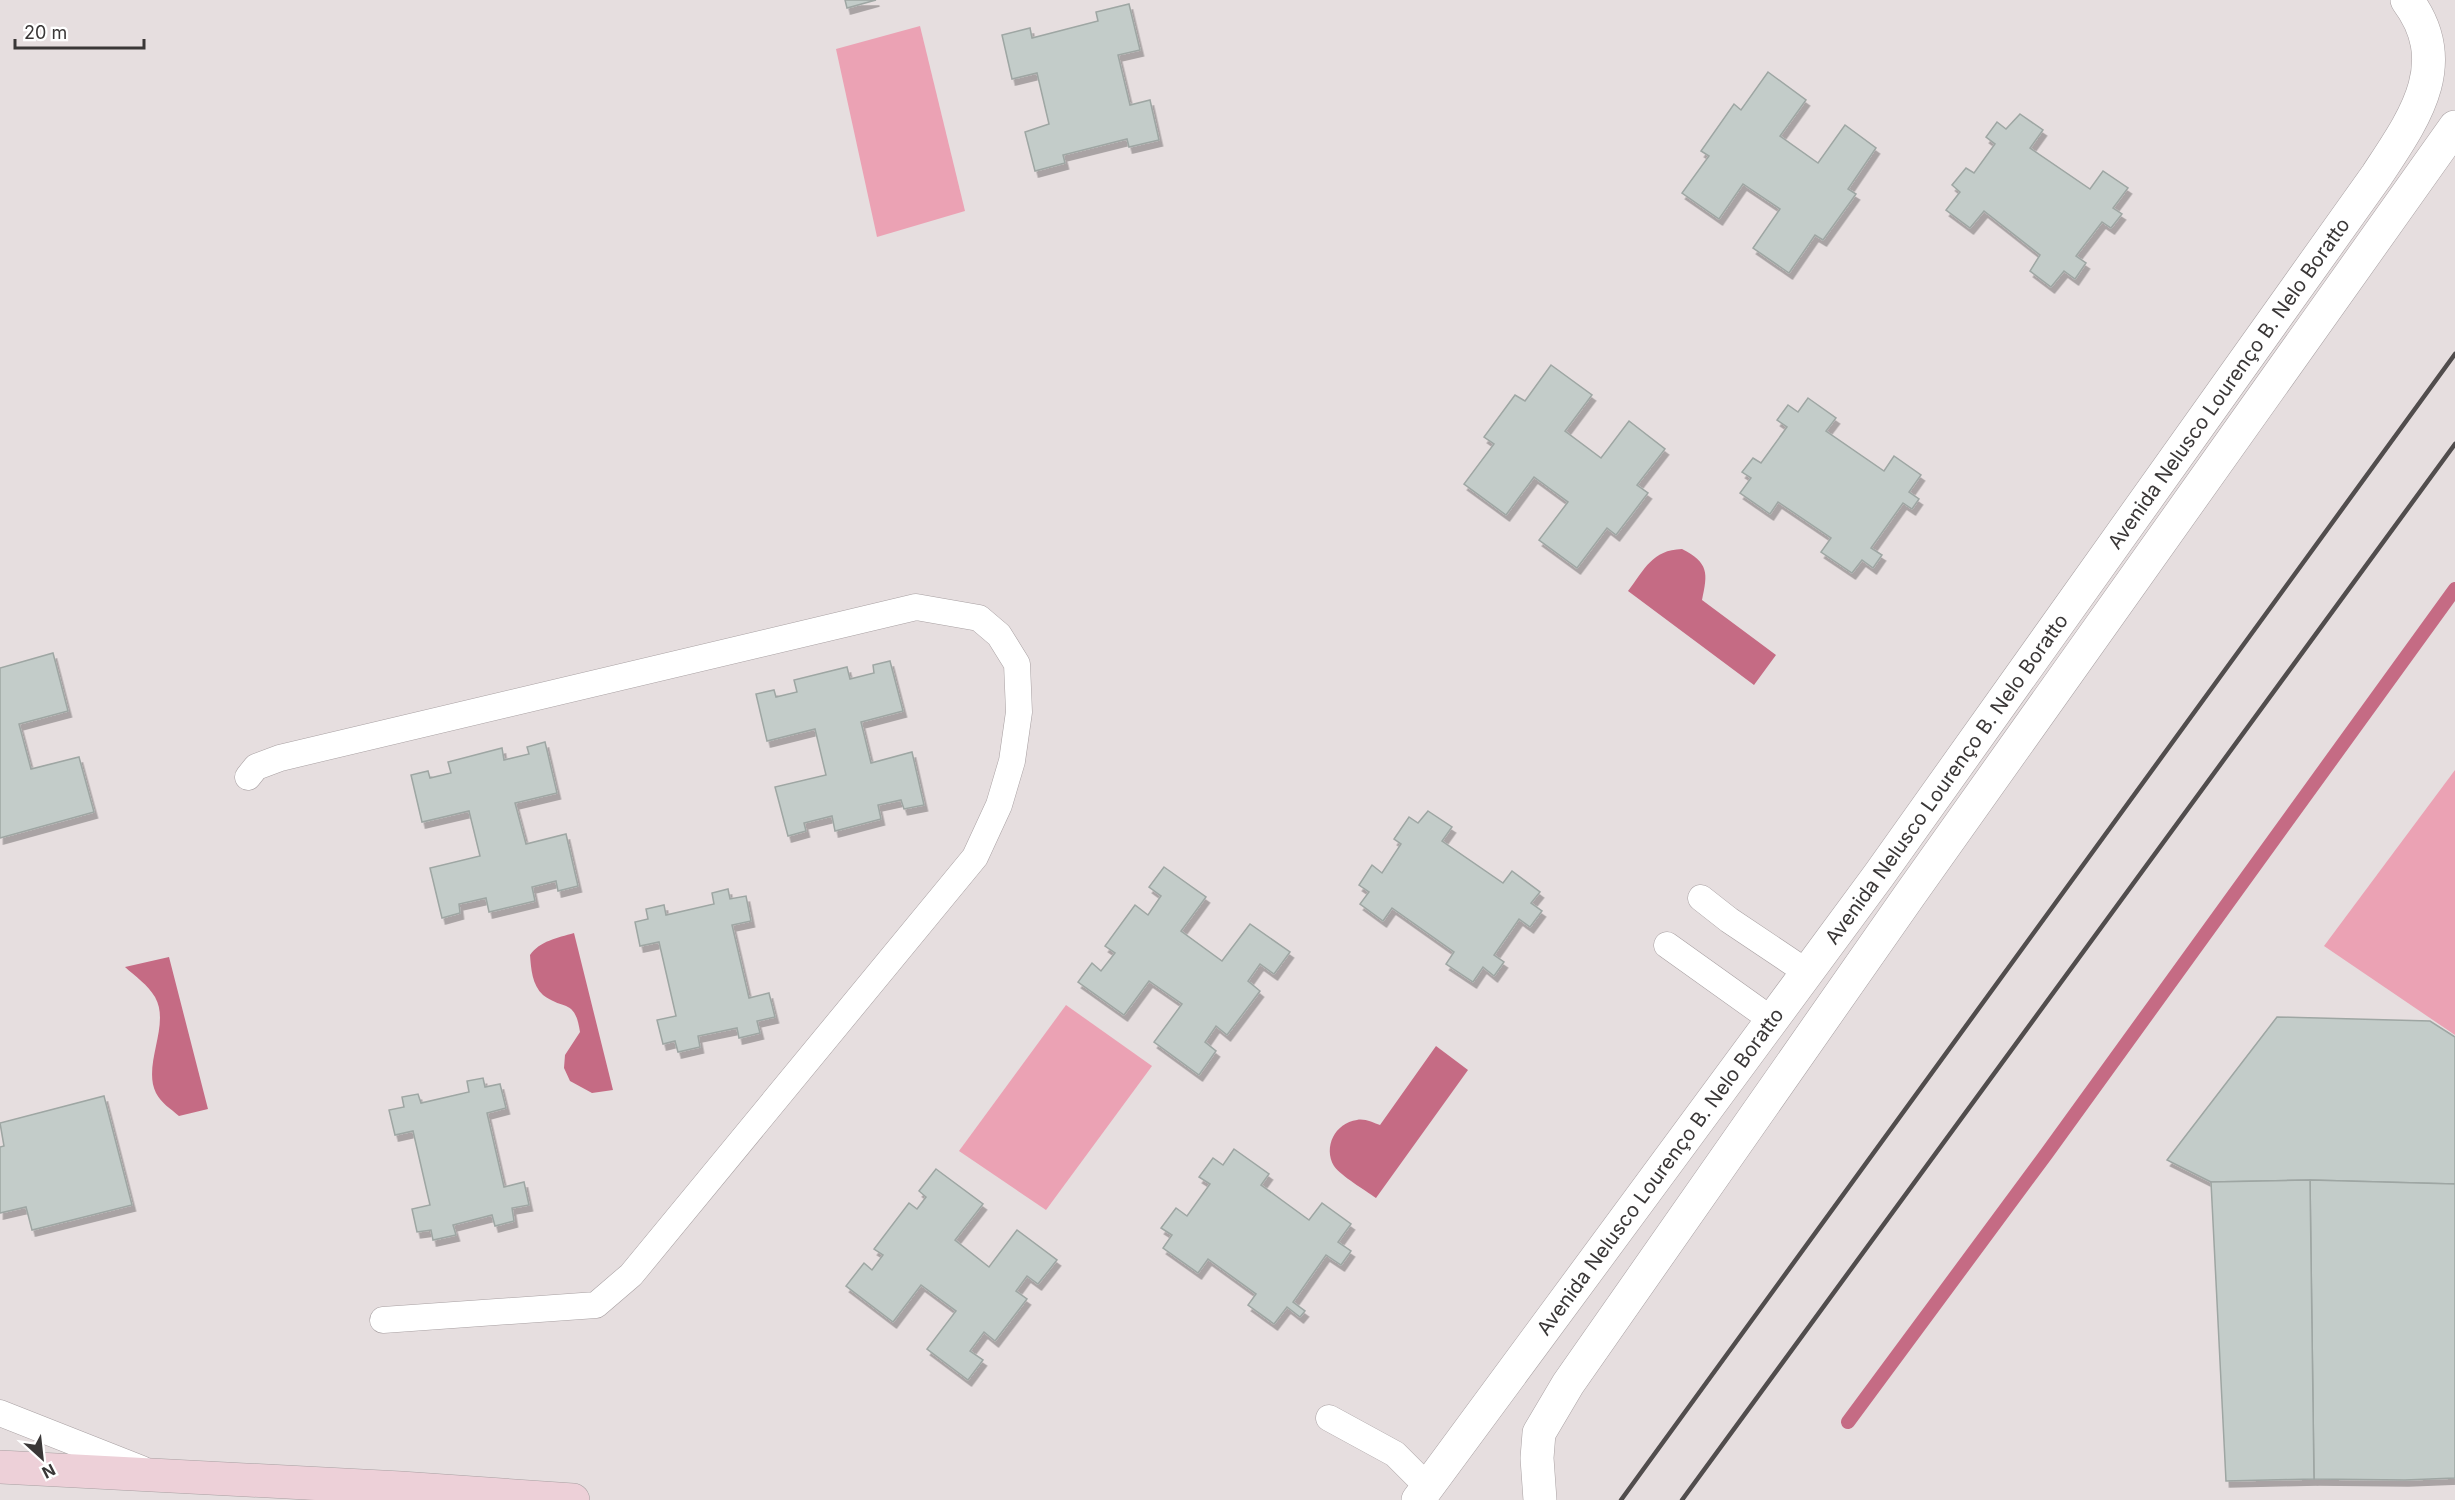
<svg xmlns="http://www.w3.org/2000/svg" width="2455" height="1500" viewBox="0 0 2455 1500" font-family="Inter,sans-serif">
  <defs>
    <filter id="shadow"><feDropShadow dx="3.5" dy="6" stdDeviation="0" flood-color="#0004"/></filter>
  </defs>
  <rect width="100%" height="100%" fill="#e6dedf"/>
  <!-- green -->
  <g fill="#eba2b4">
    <path d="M920 26 965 211 877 237 836 49Z"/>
    <path d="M2455 770V1035L2324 946Z"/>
    <path d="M1066 1005 1152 1066 1046 1210 959 1151Z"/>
  </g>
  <!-- water -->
  <g fill="#c56b84">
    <path d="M1682 549C1709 563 1708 573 1702 600L1776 655 1754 685 1628 591C1645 569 1652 550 1682 549Z"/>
    <path d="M574 933 613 1090 592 1093 570 1081 564 1068 565 1055 580 1032C575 998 564 1011 543 995 532 985 531 968 530 955 540 941 557 938 574 933Z"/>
    <path d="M169 957 208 1109 179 1116C171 1109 161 1103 156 1093 142 1065 171 1025 155 997 148 985 135 976 125 967Z"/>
    <path d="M1436 1046 1468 1070 1376 1198C1365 1190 1341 1176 1334 1166 1323 1147 1335 1123 1357 1120 1364 1118 1374 1123 1380 1125Z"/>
  </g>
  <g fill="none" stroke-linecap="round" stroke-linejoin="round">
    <!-- stream -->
    <path stroke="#c56b84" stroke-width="14" d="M1848 1422 2047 1153 2455 589"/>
  </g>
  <!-- building -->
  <g fill="#c3ccc9" stroke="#9ea6a3" stroke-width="1.5" filter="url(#shadow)">
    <path d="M845 0H876L847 8Z"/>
    <path d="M1129 4 1140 50 1118 55 1130 105 1150 100 1159 140 1129 147 1127 139 1063 155 1065 163 1035 171 1025 132 1049 124 1037 73 1012 79 1002 35 1030 28 1032 38 1098 21 1096 12Z"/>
    <path d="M1768 72 1806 100 1780 136 1818 163 1845 125 1876 148 1848 189 1856 194 1823 240 1815 235 1789 273 1753 248 1780 209 1743 184 1719 219 1682 193 1709 156 1701 151 1734 104 1741 110Z"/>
    <path d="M2020 114 2043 130 2030 148 2090 189 2103 171 2128 188 2113 208 2122 214 2111 228 2102 222 2076 256 2086 263 2075 279 2064 271 2051 287 2030 271 2040 255 1984 211 1970 228 1946 210 1960 192 1952 185 1966 168 1974 173 1995 144 1986 137 1997 122 2006 129Z"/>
    <path d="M1551 365 1592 395 1565 431 1601 458 1629 421 1665 449 1637 485 1648 493 1616 535 1607 528 1577 568 1539 540 1568 502 1534 477 1506 515 1464 484 1494 444 1484 437 1515 395 1525 401Z"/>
    <path d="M1808 398 1836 418 1826 431 1884 471 1894 456 1921 475 1909 492 1919 499 1912 509 1903 503 1871 548 1882 555 1873 568 1862 560 1852 573 1821 552 1831 538 1778 502 1770 514 1740 493 1751 478 1742 472 1753 458 1761 463 1787 427 1777 420 1788 405 1798 412Z"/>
    <path d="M53 653 68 711 19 724 31 769 79 757 94 812 0 838V668Z"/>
    <path d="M890 661 903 711 861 722 871 763 912 752 924 805 904 809 901 800 878 805 881 819 835 831 832 816 804 823 806 831 788 836 775 787 826 775 815 729 767 741 756 694 774 690 776 697 797 692 794 680 847 667 850 679 874 673 873 665Z"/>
    <path d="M545 742 557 793 515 803 526 844 566 834 578 886 558 891 556 881 532 887 535 901 489 912 486 898 459 904 460 913 442 918 430 868 480 856 469 811 422 822 411 775 428 771 430 778 451 773 448 762 502 748 504 760 529 754 527 747Z"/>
    <path d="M1428 811 1452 827 1442 841 1503 883 1512 871 1540 892 1531 903 1542 911 1530 927 1519 919 1494 955 1504 962 1494 976 1483 967 1473 982 1446 964 1454 952 1392 908 1383 921 1360 904 1369 892 1359 885 1372 865 1382 873 1401 844 1394 839 1409 817 1418 823Z"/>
    <path d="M1164 867 1206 897 1181 931 1222 961 1250 924 1290 952 1274 974 1260 964 1248 981 1260 991 1227 1035 1216 1026 1205 1042 1216 1051 1199 1075 1154 1042 1182 1004 1149 981 1124 1015 1078 982 1092 963 1101 971 1115 953 1105 946 1135 905 1148 915 1161 896 1149 887Z"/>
    <path d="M728 889 730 899 746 896 751 921 732 925 749 998 769 993 775 1017 757 1021 760 1033 739 1038 737 1028 698 1036 700 1047 678 1052 675 1041 663 1044 657 1020 676 1016 659 942 640 946 635 922 648 919 646 909 664 905 666 915 714 904 712 893Z"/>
    <path d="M2277 1017 2430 1021 2455 1037V1184L2310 1180 2211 1182 2167 1160Z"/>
    <path d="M483 1078 485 1087 500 1084 506 1108 487 1113 504 1187 524 1182 529 1205 512 1208 514 1221 495 1226 492 1215 453 1225 456 1235 433 1240 431 1230 417 1232 412 1209 430 1205 413 1131 395 1135 389 1110 404 1107 402 1097 418 1094 421 1103 469 1092 467 1081Z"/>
    <path d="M104 1096 132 1205 32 1230 26 1207 0 1213V1147L4 1146 0 1123Z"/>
    <path d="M1234 1149 1269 1174 1261 1185 1309 1220 1322 1203 1351 1224 1338 1242 1351 1251 1341 1265 1326 1255 1293 1302 1305 1311 1300 1317 1287 1307 1274 1324 1248 1305 1256 1294 1208 1259 1198 1273 1163 1248 1172 1235 1161 1228 1176 1208 1187 1216 1210 1184 1199 1177 1213 1158 1223 1165Z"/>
    <path d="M936 1169 983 1204 955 1240 989 1267 1017 1230 1057 1260 1038 1284 1027 1276 1016 1291 1027 1299 995 1341 984 1332 970 1351 983 1360 968 1380 927 1349 956 1311 921 1285 893 1322 846 1286 864 1263 872 1270 883 1255 874 1249 909 1203 917 1209 926 1197 919 1191Z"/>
    <path d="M2310 1180 2455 1184V1478L2405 1480 2314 1479Z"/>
    <path d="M2310 1180 2314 1479 2226 1481 2211 1182Z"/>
  </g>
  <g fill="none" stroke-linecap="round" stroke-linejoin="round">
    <defs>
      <g id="service">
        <path d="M248 777 256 767 280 758 916 607 979 618 999 635 1017 664 1019 712 1012 761 999 805 975 857 631 1275 596 1305 383 1320"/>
        <path d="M1701 898 1729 920 1808 973"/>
        <path d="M1667 945 1772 1020"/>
        <path d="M0 1413 142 1469"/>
        <path d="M1329 1418 1395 1454 1429 1488"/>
      </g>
      <g id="minor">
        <path id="s1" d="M1418 1500 1879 875 2377 175C2413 120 2455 64 2407 0"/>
        <path d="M1540 1500 1537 1458 1539 1433 1568 1384 1909 896 2455 127"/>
      </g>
      <path id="secondary" d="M0 1467 401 1488 573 1500"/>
    </defs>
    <!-- service casing -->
    <use href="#service" stroke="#a8a0a2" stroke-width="27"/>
    <!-- minor casing -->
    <use href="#minor" stroke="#a8a0a2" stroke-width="34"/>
    <!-- secondary casing -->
    <use href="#secondary" stroke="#a8a0a2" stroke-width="34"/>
    <!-- service -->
    <use href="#service" stroke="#fff" stroke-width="26"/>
    <!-- minor -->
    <use href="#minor" stroke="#fff" stroke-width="33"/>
    <!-- secondary -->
    <use href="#secondary" stroke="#edd0d8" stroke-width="33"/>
    <!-- rail -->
    <g stroke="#514d4d" stroke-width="4.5">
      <path d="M1621 1500 2455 354"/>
      <path d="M1682 1500 2455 444"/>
    </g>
  </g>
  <g text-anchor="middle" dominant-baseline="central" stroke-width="5" stroke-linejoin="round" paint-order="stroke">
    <!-- street labels -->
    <g font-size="20" fill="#3a3737" stroke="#fff">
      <text stroke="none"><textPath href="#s1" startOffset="1380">Avenida Nelusco Lourenço B. Nelo Boratto</textPath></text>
      <text stroke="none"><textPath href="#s1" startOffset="894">Avenida Nelusco Lourenço B. Nelo Boratto</textPath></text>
      <text stroke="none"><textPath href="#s1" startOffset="408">Avenida Nelusco Lourenço B. Nelo Boratto</textPath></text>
    </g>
  </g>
  <!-- north arrow -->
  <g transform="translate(42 1458) rotate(153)" stroke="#ffffff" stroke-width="4.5" paint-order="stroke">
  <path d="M0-4.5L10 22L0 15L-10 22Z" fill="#3a3737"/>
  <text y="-9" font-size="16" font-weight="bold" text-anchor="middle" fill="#3a3737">N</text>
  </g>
  <!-- scale -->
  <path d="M15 39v9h129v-9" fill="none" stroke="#3a3737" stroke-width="3"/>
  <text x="24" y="39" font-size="18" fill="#3a3737" stroke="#ffffff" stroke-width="4.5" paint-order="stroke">20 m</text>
</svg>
